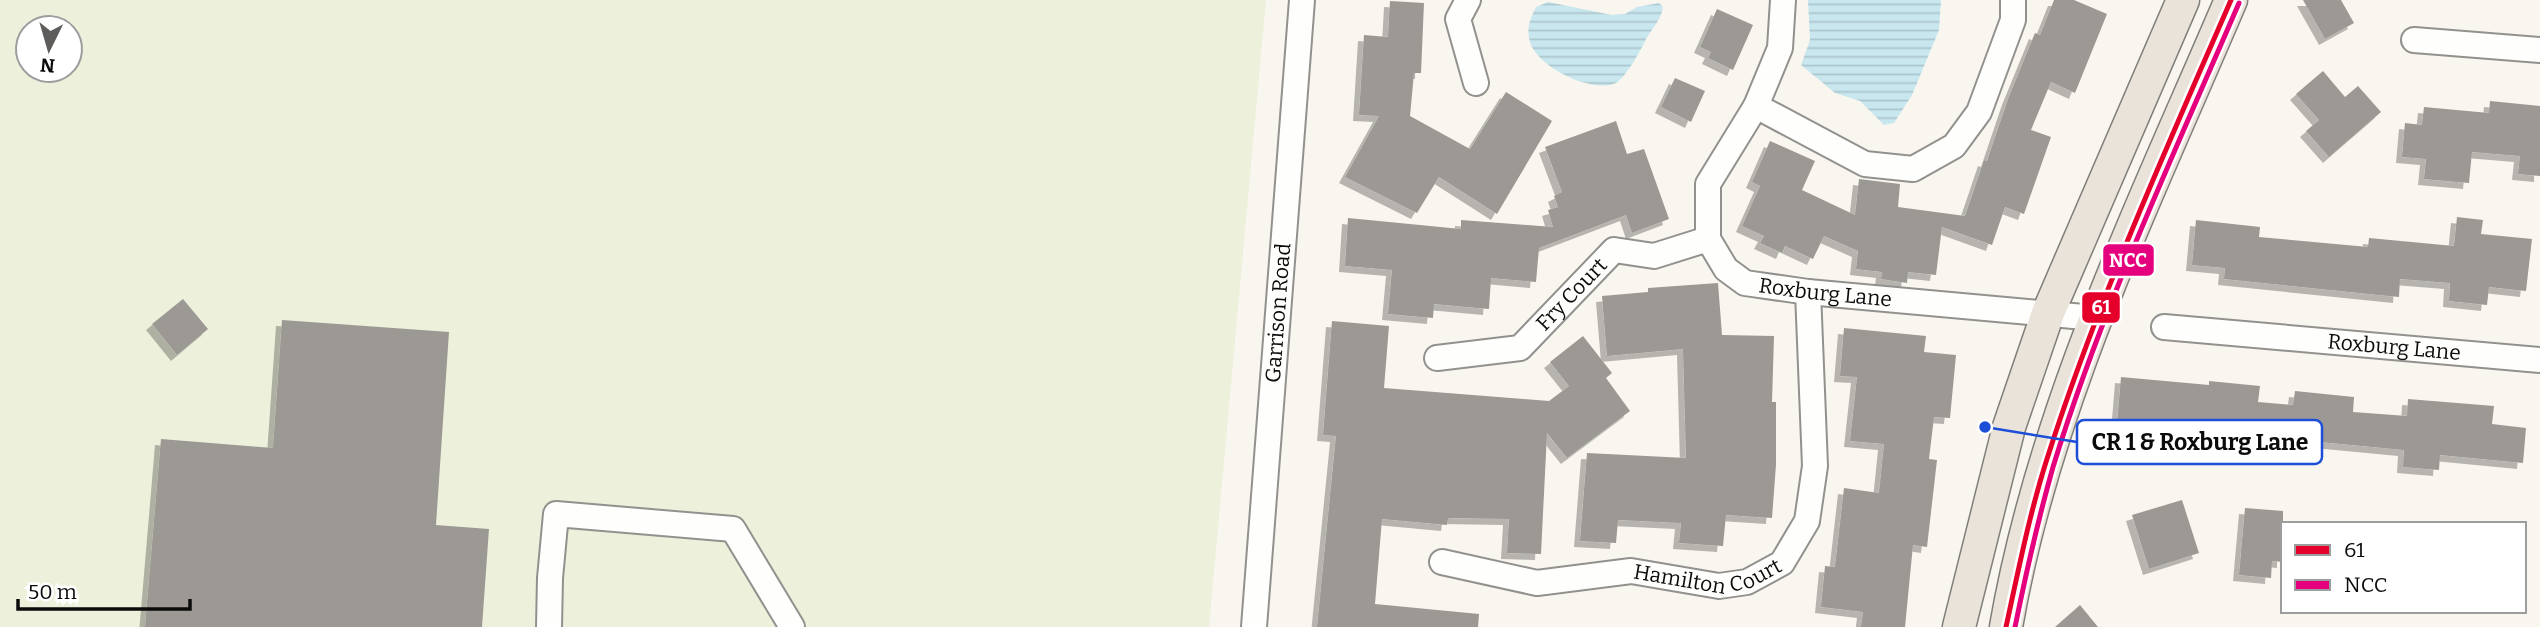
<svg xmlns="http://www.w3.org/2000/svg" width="2540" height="627" viewBox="0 0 2540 627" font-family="Bitter,serif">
  <defs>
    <pattern id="water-rules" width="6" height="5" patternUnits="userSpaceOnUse" patternTransform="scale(1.75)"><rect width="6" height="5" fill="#c9e7ef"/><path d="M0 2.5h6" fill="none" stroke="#abc5cc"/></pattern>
    <filter id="shadow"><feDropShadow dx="-6" dy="6" stdDeviation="0" flood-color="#0004"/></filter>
  </defs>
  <rect width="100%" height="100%" fill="#f9f6ef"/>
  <!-- pitch -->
  <path fill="#edf0db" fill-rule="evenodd" d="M0 0H1266L1209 627H0ZM28 28H70V70H28Z"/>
  <!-- water -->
  <g fill="url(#water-rules)">
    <path d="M1808 0H1941L1939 30 1912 95 1894 123 1884 125 1860 101 1835 93 1801 65 1810 40Z"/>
    <path d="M1548 2 1612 15 1625 14 1637 7 1659 3 1663 7C1662 18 1652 29 1646 39 1641 50 1626 77 1616 83 1592 94 1537 67 1530 42 1526 28 1530 19 1536 7Z"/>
  </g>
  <!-- building -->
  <g fill="#9c9995" filter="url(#shadow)">
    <path d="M2054 0H2074L2107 14 2075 93 2051 82 2031 130 2051 137 2024 214 2005 207 1992 245 1942 227 1936 275 1908 272 1907 283 1881 279 1882 272 1856 269 1858 251 1824 236 1813 259 1785 246 1782 253 1760 243 1764 236 1742 226 1760 186 1752 182 1770 141 1815 161 1802 190 1855 215 1859 179 1900 184 1898 207 1965 216 1984 160 1987 161 2008 99 2035 33 2040 35Z"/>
    <path d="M2303 0H2341L2354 23 2325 39Z"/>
    <path d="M1390 1 1424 3 1421 73H1414L1410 116 1470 149 1506 92 1552 121 1497 214 1439 177 1417 213 1345 177 1379 116 1359 115 1364 35 1388 37Z"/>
    <path d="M1717 9 1753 25 1733 70 1708 58 1711 52 1700 47Z"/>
    <path d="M2323 71 2345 97 2358 86 2381 112 2329 157 2306 131 2319 120 2296 94Z"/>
    <path d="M1675 78 1705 91 1691 122 1661 107Z"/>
    <path d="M2490 101 2540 106V176L2518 174 2520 156 2472 152 2469 183 2424 179 2426 159 2402 157 2405 123 2422 125 2424 107 2489 113Z"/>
    <path d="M1616 121 1627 154 1644 149 1669 219 1632 233 1626 215 1539 248 1536 282 1491 278 1489 309 1434 304 1433 318 1388 314 1392 270 1345 266 1348 218 1461 229V220L1553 227 1548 210 1558 207 1554 196 1562 192 1545 147Z"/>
    <path d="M2457 217 2483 220 2481 234 2532 239 2526 291 2489 287 2487 305 2449 301 2450 283 2400 279 2399 297 2224 279 2225 268 2192 265 2196 220 2260 227 2259 237 2368 247 2369 238 2454 246Z"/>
    <path d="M1718 283 1722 335 1774 336 1772 402H1776V465L1772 518 1726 515 1723 546 1679 543 1681 523 1618 520 1616 543 1580 541 1587 453 1686 458 1683 349 1607 356 1602 296 1648 292V288Z"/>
    <path d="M183 299 208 329 177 355 152 324Z"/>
    <path d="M282 320 449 332 436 525 489 529 482 627H145L161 439 273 448Z"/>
    <path d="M1332 321 1389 326 1384 388 1549 401 1569 386 1550 362 1583 336 1612 373 1606 378 1630 411 1567 458 1547 433 1541 554 1507 553 1509 519 1448 518 1447 525 1382 519 1375 604 1479 614 1478 627H1317L1336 436 1323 435Z"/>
    <path d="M1844 328 1926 336 1924 352 1956 355 1950 418 1934 417 1929 459 1937 460 1927 547 1913 545 1905 627H1861L1863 612 1821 607 1825 566 1835 567 1844 488 1879 493 1884 444 1850 441 1857 377 1840 376Z"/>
    <path d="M2121 377 2209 385V381L2260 386 2258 402 2293 405 2295 391 2354 397 2353 412 2407 416 2408 399 2494 406 2492 424 2526 428 2523 463 2440 455 2439 470 2403 467 2404 450 2237 434 2236 451 2156 444 2157 429 2117 425Z"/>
    <path d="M2182 500 2199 553 2149 569 2132 515Z"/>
    <path d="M2245 508 2283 511V562L2272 561 2271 578 2239 575Z"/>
    <path d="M2080 605 2098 627H2055Z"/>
  </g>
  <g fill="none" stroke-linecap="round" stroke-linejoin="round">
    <defs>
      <g id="minor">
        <path d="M1468 0 1458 19 1476 83"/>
        <path id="s1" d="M1783 0 1780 48 1756 106 1708 184V239L1726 269 1745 283 1808 292 2095 318"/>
        <path d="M2414 40 2540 50"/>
        <path d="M1756 106 1865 164 1913 169 1954 146 1979 112 2013 20V0"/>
        <path id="s2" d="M2164 327 2540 360"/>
        <path id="s3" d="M1437 358 1520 348 1614 250 1654 256 1708 239"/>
        <path id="s4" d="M1442 562 1537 583 1631 571 1719 586 1747 582 1782 563 1807 521 1815 466 1808 292"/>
        <path d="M549 627 550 578 556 514 733 529 792 627"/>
        <path id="s5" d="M1254 627 1302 0"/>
      </g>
      <g id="major">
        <path d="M1959 627 2009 427 2048 313 2183 0"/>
        <path d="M2006 627C2044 407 2144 204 2231 0"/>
      </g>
    </defs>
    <!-- minor casing -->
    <use href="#minor" stroke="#92918e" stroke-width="28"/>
    <!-- major casing -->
    <use href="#major" stroke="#7f7e7b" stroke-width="35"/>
    <!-- minor -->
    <use href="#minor" stroke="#fefefd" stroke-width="24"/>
    <!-- major -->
    <use href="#major" stroke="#e9e3d9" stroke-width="32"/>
    <defs>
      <path id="bus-1" d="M2006 627C2018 572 2029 516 2046 462 2096 304 2165 152 2231 0"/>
      <path id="bus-2" d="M2015 627C2026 573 2038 520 2053 467 2102 308 2173 156 2239 3"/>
    </defs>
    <!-- bus-1 casing -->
    <use href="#bus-1" stroke="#fff" stroke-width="10"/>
    <!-- bus-2 casing -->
    <use href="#bus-2" stroke="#fff" stroke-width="10"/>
    <!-- bus-1 -->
    <use href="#bus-1" stroke="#e4002b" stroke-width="5"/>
    <!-- bus-2 -->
    <use href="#bus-2" stroke="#e5007d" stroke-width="5"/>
  </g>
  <g text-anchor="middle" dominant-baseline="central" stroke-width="7" stroke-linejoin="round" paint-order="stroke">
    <!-- street labels -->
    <g font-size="21" fill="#0b0b0b" stroke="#fff">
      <text stroke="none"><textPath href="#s1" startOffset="397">Roxburg Lane</textPath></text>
      <text stroke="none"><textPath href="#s3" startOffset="158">Fry Court</textPath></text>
      <text stroke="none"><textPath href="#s5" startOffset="315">Garrison Road</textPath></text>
      <text stroke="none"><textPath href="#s2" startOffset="231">Roxburg Lane</textPath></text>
      <text stroke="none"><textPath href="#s4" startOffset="271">Hamilton Court</textPath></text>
    </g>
  </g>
  <!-- callouts -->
  <path fill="none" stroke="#1d4ed8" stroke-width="2.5" d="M1985 427L2077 442"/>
  <circle fill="#1d4ed8" stroke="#fff" stroke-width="2.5" cx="1985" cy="427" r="7"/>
  <rect fill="#fff" stroke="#1d4ed8" stroke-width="2.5" x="2077" y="420" width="245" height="44" rx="7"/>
  <g font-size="23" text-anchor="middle" font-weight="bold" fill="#0b0b0b">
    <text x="2200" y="450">CR 1 &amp; Roxburg Lane</text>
  </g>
  <g stroke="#fff" stroke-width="2.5">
    <rect x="2102" y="243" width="53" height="34" rx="7" fill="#e5007d"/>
    <rect x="2081" y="291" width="40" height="33" rx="7" fill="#e4002b"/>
  </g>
  <g font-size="19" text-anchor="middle" font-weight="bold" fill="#fff">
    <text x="2128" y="267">NCC</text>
    <text x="2101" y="314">61</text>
  </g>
  <!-- legend -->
  <rect x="2281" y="522" width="245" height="91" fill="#ffffff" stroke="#9d9d9d" stroke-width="2"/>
  <rect x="2295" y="545" width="35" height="10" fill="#e4002b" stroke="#9d9d9d" stroke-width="2"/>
  <text x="2344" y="557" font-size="21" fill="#0b0b0b">61</text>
  <rect x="2295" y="580" width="35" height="10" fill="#e5007d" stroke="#9d9d9d" stroke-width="2"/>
  <text x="2344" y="592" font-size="21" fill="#0b0b0b">NCC</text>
  <!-- north arrow -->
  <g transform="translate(49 49) rotate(185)"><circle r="33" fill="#ffffff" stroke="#9d9d9d" stroke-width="2"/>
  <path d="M0-5L12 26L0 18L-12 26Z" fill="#5e5d5b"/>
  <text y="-10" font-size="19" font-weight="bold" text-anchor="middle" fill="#0b0b0b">N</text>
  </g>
  <!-- scale -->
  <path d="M18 599v10h172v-10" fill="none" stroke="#0b0b0b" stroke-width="3.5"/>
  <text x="28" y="599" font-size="21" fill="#0b0b0b" stroke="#ffffff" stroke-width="5" paint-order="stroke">50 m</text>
</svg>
